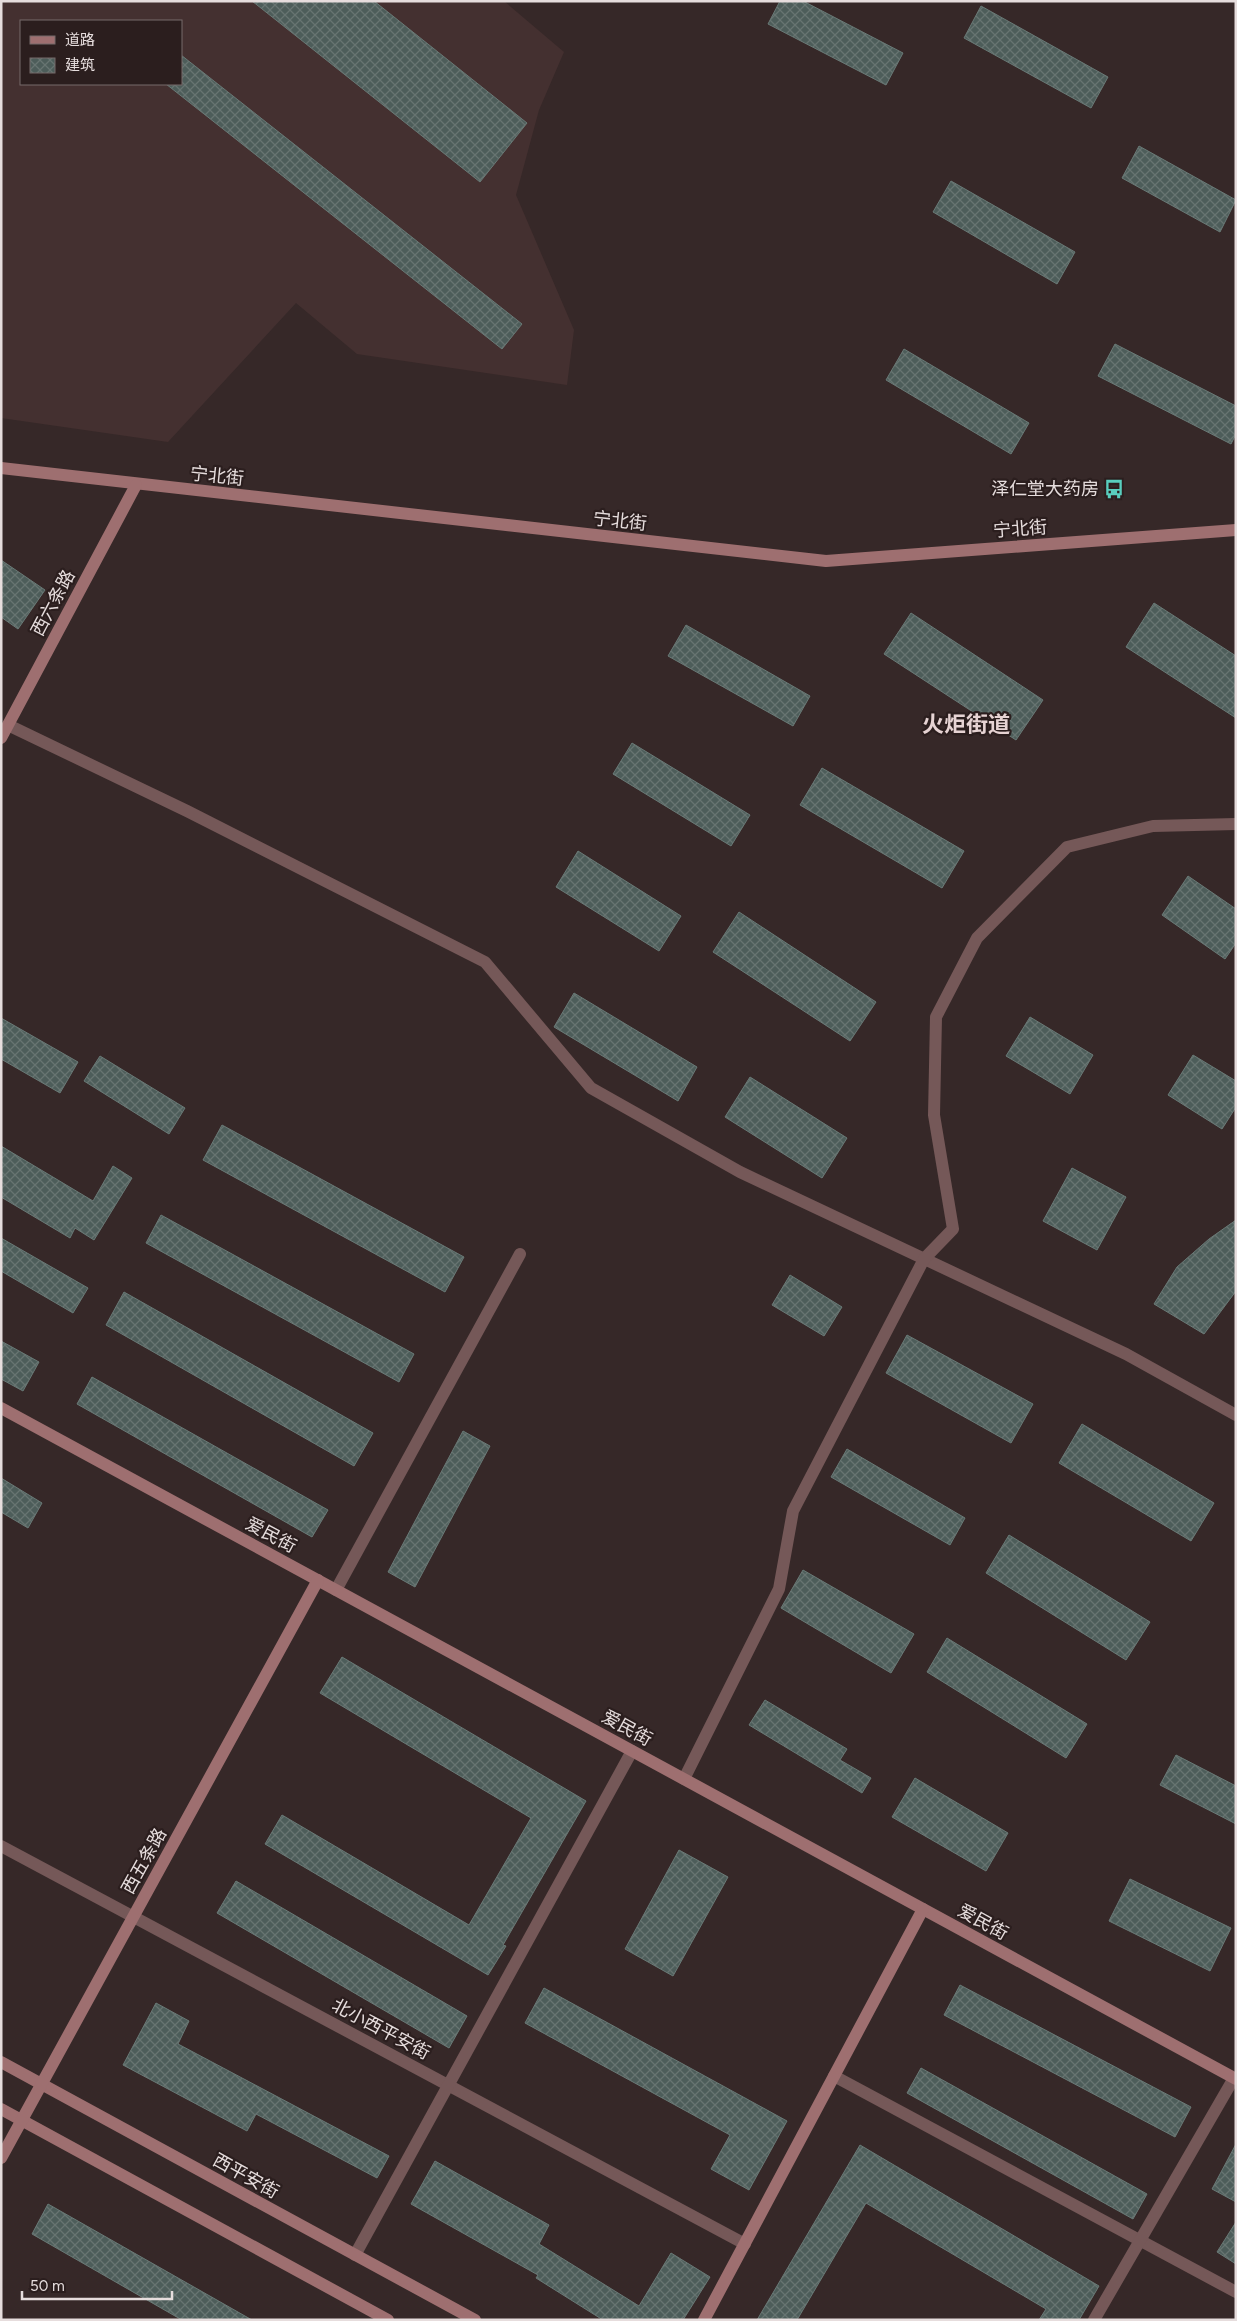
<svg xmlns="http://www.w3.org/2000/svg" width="1237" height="2321" viewBox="0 0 1237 2321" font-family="Figtree,'Noto Sans SC',sans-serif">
  <defs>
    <pattern id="building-cross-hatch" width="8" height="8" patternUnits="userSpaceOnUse" patternTransform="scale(1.25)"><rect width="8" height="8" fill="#4d5d5a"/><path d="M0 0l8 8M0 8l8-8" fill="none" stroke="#677471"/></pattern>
  </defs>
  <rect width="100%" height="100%" fill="#362828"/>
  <!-- built -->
  <path fill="#443030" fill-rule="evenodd" d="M1 1H504L564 52 539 110 516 195 574 330 567 385 357 354 296 303 168 442 1 418ZM21 21H181V84H21Z"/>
  <!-- building -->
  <g fill="url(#building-cross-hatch)" stroke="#697976">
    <path d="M252 1H374L527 123 480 182Z"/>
    <path d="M780 1H803L903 53 886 85 768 24Z"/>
    <path d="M981 6 1108 77 1091 108 964 38Z"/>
    <path d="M181 55 522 324 502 349 166 84H181Z"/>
    <path d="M1139 146 1236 200 1220 232 1122 178Z"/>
    <path d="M951 181 1075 252 1057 284 933 212Z"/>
    <path d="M1115 344 1236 406V434L1231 444 1098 376Z"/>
    <path d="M904 349 1029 423 1011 454 886 380Z"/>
    <path d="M1 560 45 590 18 629 1 617Z"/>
    <path d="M1154 603 1236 656V718L1126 647Z"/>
    <path d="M911 613 1043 700 1016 740 884 654Z"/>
    <path d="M686 625 810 696 793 726 668 656Z"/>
    <path d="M632 743 750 815 731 846 613 774Z"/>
    <path d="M822 768 964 851 942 888 800 805Z"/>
    <path d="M578 851 681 916 659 951 556 887Z"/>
    <path d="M1188 876 1236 909V943L1225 959 1162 915Z"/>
    <path d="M739 912 876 1002 850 1041 713 952Z"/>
    <path d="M574 993 697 1067 678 1101 554 1027Z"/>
    <path d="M1030 1017 1093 1055 1070 1094 1006 1056Z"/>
    <path d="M1 1018 78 1062 60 1093 1 1059Z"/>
    <path d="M1193 1055 1236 1081V1107L1222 1129 1168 1095Z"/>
    <path d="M100 1056 185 1108 169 1134 84 1081Z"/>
    <path d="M750 1077 847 1138 822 1178 725 1117Z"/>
    <path d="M222 1125 464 1257 445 1292 203 1160Z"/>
    <path d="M1 1146 93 1201 113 1166 132 1178 94 1240 75 1228 70 1238 1 1197Z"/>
    <path d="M1072 1168 1126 1197 1097 1250 1043 1221Z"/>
    <path d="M161 1215 414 1354 399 1382 146 1243Z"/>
    <path d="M1236 1220V1291L1204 1334 1154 1304 1177 1267 1209 1239Z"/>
    <path d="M1 1238 88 1288 73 1313 1 1271Z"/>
    <path d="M790 1275 842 1307 824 1336 772 1305Z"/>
    <path d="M124 1292 373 1433 354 1466 106 1325Z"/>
    <path d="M907 1335 1033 1404 1011 1443 886 1373Z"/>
    <path d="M1 1341 39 1362 23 1391 1 1379Z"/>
    <path d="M92 1377 328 1510 312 1537 77 1404Z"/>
    <path d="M1082 1424 1214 1503 1191 1541 1059 1463Z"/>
    <path d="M463 1431 490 1446 415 1587 388 1572Z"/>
    <path d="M847 1449 965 1518 950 1545 831 1477Z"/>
    <path d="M1 1478 42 1503 28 1528 1 1512Z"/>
    <path d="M1009 1535 1150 1622 1126 1660 986 1573Z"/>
    <path d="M803 1570 914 1634 891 1673 781 1608Z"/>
    <path d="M947 1638 1087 1724 1066 1758 927 1672Z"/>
    <path d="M342 1657 586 1801 503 1945 506 1946 488 1975 265 1844 282 1815 469 1925 531 1818 320 1693Z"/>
    <path d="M765 1700 847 1749 840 1760 871 1778 862 1793 749 1725Z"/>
    <path d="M1176 1755 1236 1786V1824L1160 1785Z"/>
    <path d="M915 1778 1008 1833 986 1871 892 1817Z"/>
    <path d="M679 1850 728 1877 673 1976 625 1949Z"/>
    <path d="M1130 1879 1231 1928 1210 1971 1109 1921Z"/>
    <path d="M236 1881 467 2016 449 2048 217 1913Z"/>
    <path d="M960 1985 1191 2107 1175 2137 944 2015Z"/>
    <path d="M544 1988 787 2121 749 2190 711 2169 730 2135 525 2023Z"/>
    <path d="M156 2003 189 2021 178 2044 389 2156 377 2178 256 2114 247 2131 123 2065Z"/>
    <path d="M921 2068 1147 2194 1133 2219 907 2093Z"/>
    <path d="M1236 2144V2202L1212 2189Z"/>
    <path d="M860 2145 1099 2286 1079 2320H1039L1046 2309 866 2203 797 2320H757Z"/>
    <path d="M435 2161 549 2225 539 2244 639 2306 671 2253 710 2277 683 2320H603L536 2278 538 2275 411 2204Z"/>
    <path d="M48 2204 252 2320H182L32 2234Z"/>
    <path d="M1236 2222V2264L1217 2252Z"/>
  </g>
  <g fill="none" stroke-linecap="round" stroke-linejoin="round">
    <!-- street -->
    <g stroke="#755858" stroke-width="12">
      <path d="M8 725 187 811 485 962 591 1088 740 1172 1126 1354 1236 1415"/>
      <path d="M336 1590 520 1254"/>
      <path d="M684 1779 779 1589 793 1511 924 1259 953 1229 934 1115 936 1017 977 938 1067 847 1153 826 1236 824"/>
      <path d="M1 1846 745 2244"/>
      <path d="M834 2076 1236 2292"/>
      <path d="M355 2255 632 1751"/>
      <path d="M1094 2320 1234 2078"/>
    </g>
    <!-- secondary -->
    <g stroke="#9e6f70" stroke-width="12">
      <path d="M1 468 826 561 1236 530"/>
      <path d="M1 738 136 485"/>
      <path d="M1 1408 1236 2079"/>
      <path d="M1 2062 475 2320"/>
      <path d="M1 2109 388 2320"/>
      <path d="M1 2158 318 1580"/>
      <path d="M704 2320 923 1909"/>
    </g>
  </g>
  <!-- icons -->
  <defs>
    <symbol id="bus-bare" viewBox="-9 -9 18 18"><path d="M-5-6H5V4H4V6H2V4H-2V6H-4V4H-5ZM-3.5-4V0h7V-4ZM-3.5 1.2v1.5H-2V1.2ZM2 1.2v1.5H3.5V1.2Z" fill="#59cebe" stroke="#2b1e1e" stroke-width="2.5" paint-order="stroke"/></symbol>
  </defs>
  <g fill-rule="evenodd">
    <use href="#bus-bare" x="1100" y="475" width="28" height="28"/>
  </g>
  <g text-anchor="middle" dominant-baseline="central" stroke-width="4.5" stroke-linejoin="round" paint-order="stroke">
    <!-- street labels -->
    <g font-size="18" fill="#e6dddd" stroke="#2b1e1e">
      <text transform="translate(217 476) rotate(6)">宁北街</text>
      <text transform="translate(620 521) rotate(6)">宁北街</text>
      <text transform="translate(1020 529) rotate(-4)">宁北街</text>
      <text transform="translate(53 603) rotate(-62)">西六条路</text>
      <text transform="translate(271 1535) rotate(28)">爱民街</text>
      <text transform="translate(627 1728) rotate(29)">爱民街</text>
      <text transform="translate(144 1861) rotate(-61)">西五条路</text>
      <text transform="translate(983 1922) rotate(29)">爱民街</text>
      <text transform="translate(381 2029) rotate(28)">北小西平安街</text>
      <text transform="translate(246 2176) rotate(29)">西平安街</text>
    </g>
    <!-- poi labels -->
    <g font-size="18" fill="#e6dddd" stroke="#2b1e1e" text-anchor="end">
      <text x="1099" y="489">泽仁堂大药房</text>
    </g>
    <!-- district labels -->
    <g font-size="22" font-weight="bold" fill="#e6d3d3" stroke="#2b1e1e">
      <text x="966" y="724">火炬街道</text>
    </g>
  </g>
  <!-- border -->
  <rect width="1237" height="2321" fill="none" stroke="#e6dddd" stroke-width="5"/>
  <!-- legend -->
  <rect x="20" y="20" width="162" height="65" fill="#2b1e1e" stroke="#766a6a"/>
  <rect x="30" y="36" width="25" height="8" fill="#9e6f70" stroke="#766a6a"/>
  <text x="65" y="45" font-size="15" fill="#e6dddd">道路</text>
  <rect x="30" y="58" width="25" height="15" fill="url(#building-cross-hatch)" stroke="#766a6a"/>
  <text x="65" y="70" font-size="15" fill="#e6dddd">建筑</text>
  <!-- scale -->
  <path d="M22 2291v8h150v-8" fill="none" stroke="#e6dddd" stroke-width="2.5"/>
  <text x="30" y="2291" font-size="15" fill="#e6dddd" stroke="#2b1e1e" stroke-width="4" paint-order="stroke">50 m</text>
</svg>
